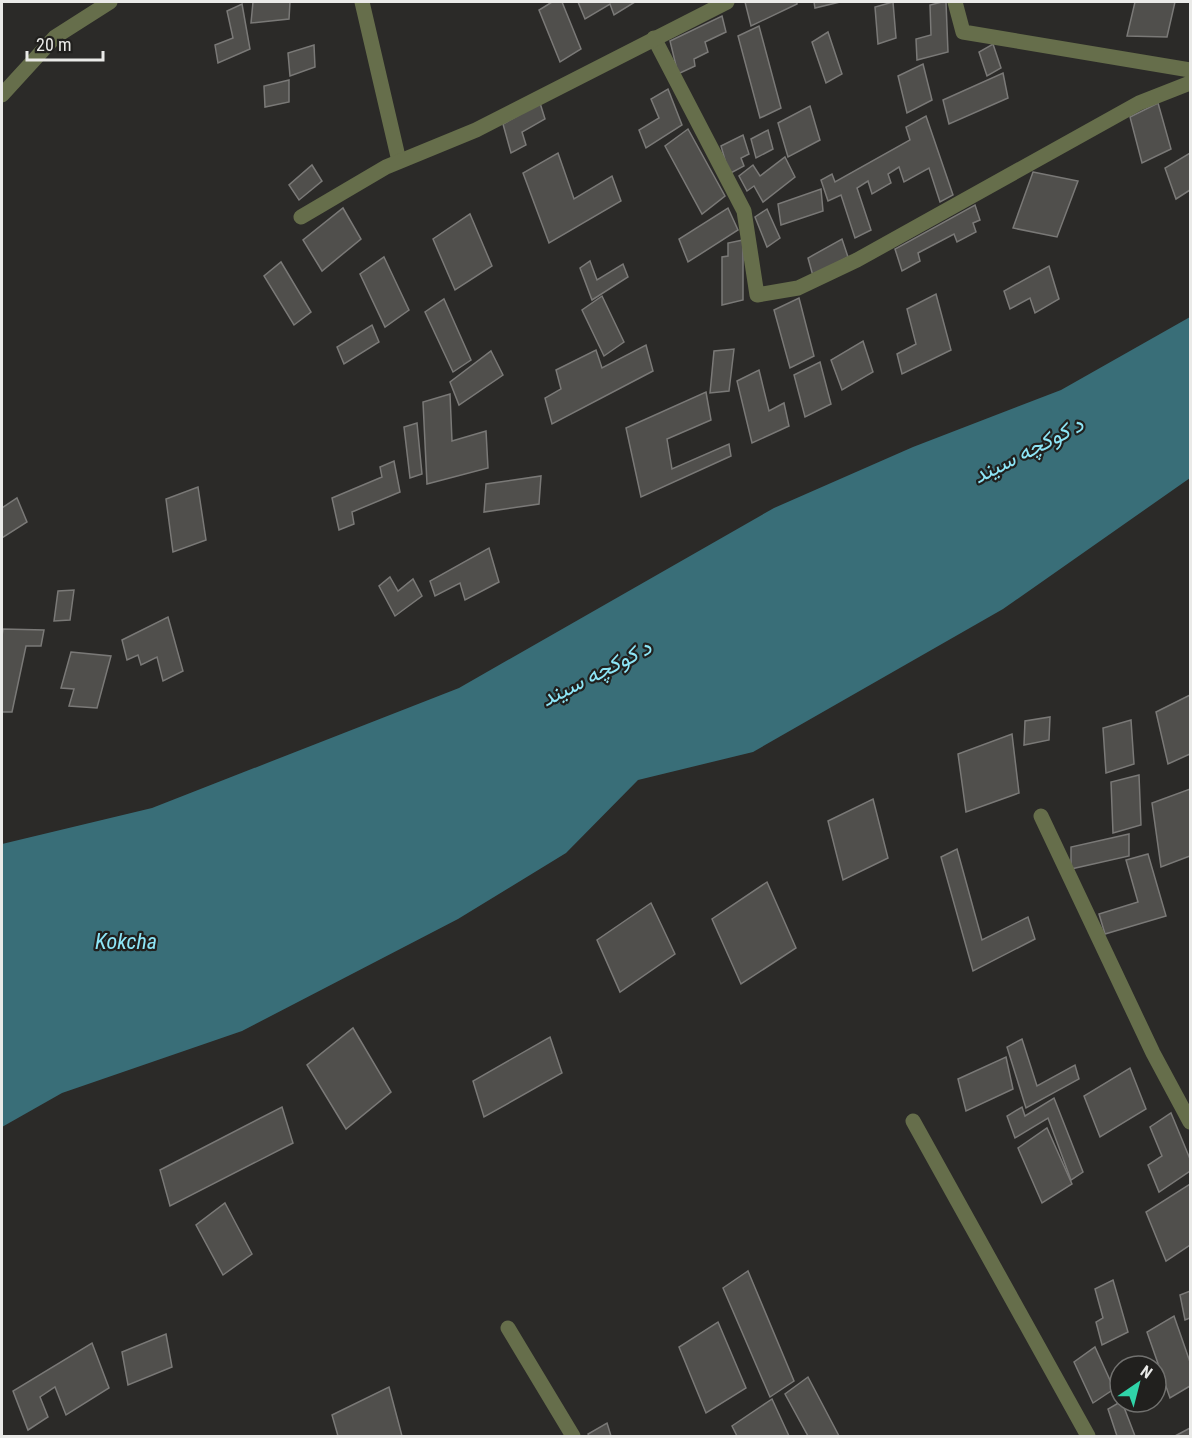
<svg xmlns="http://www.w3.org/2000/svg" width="1192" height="1438" viewBox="0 0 1192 1438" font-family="'Roboto Condensed',Vazirmatn,sans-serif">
  <rect width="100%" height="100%" fill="#2b2a28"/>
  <!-- water -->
  <path fill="#396e78" d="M1190 317V478L1003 609 753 752 638 780 566 853 458 919 242 1031 62 1093 2 1127V844L152 808 459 688 774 508 913 447 1061 390Z"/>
  <!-- building -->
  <g fill="#504f4c" stroke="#7a7977" stroke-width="1.5">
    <path d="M253 2H290L289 19 251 23Z"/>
    <path d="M552 2H562L581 49 560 62 539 10Z"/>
    <path d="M578 2H635L614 15 610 4 585 19Z"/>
    <path d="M745 2H797V4L751 26Z"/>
    <path d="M814 2H840L815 8Z"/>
    <path d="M893 2 896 38 878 44 875 7Z"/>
    <path d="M942 2H946L948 52 917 60 916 39 931 35 930 5Z"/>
    <path d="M1135 2H1175L1167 37 1127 36Z"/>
    <path d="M242 4 250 49 218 63 215 45 233 38 227 11Z"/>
    <path d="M722 16 726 32 705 42 708 52 694 59 695 66 678 74 670 41Z"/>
    <path d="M759 26 781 108 760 118 738 36Z"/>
    <path d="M828 32 842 74 826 83 812 42Z"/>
    <path d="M993 44 1001 68 987 76 979 52Z"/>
    <path d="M314 45 315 67 290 76 288 53Z"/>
    <path d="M923 64 932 100 907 113 898 76Z"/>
    <path d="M1003 73 1008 98 949 124 943 100Z"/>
    <path d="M289 80V102L265 107 264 86Z"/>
    <path d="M668 89 682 125 646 148 639 130 659 118 651 99Z"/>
    <path d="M540 103 545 119 522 132 526 145 511 153 503 124Z"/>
    <path d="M1158 103 1171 149 1142 163 1130 117Z"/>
    <path d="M810 106 820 140 788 157 778 123Z"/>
    <path d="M926 116 953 195 940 202 929 168 904 182 899 167 888 174 891 183 872 194 868 181 857 188 871 230 855 238 841 195 828 201 821 180 832 174 835 182 910 140 906 127Z"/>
    <path d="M688 129 725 196 702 214 665 146Z"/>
    <path d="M768 130 773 149 756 158 751 139Z"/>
    <path d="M743 135 749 154 741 158 744 166 729 174 721 146Z"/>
    <path d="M558 153 574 199 612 176 621 201 549 243 523 173Z"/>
    <path d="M1190 153V190L1176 199 1165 168Z"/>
    <path d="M785 157 795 177 763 202 754 186 747 191 739 176 753 165 760 176Z"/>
    <path d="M312 165 322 181 299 200 289 185Z"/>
    <path d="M1033 172 1078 181 1057 237 1013 228Z"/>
    <path d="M821 189 823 211 781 225 778 204Z"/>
    <path d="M975 205 980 220 973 223 976 232 957 242 954 234 918 253 920 261 902 271 895 249Z"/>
    <path d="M343 208 361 239 322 271 303 240Z"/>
    <path d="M728 208 738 230 688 262 679 239Z"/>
    <path d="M767 209 780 238 767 247 755 217Z"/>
    <path d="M470 214 492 266 455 290 433 239Z"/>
    <path d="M842 239 848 257 813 276 808 258Z"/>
    <path d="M743 240V300L722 305V257L728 256V243Z"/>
    <path d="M384 257 409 310 385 327 360 274Z"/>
    <path d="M590 261 597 280 623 264 628 277 592 300 580 268Z"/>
    <path d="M281 262 311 312 294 325 264 276Z"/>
    <path d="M1049 266 1059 299 1035 313 1030 298 1010 309 1004 291Z"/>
    <path d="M936 294 951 350 902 374 897 354 916 344 907 309Z"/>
    <path d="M602 296 624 342 604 356 582 310Z"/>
    <path d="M799 298 814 356 790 368 774 310Z"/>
    <path d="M444 299 471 360 453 372 425 312Z"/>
    <path d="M372 325 379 342 344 364 337 347Z"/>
    <path d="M863 341 873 372 842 390 831 360Z"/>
    <path d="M646 345 653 371 552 424 545 398 561 389 556 370 596 350 602 368Z"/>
    <path d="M734 349 729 391 710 393 714 351Z"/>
    <path d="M491 351 503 375 459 405 450 382Z"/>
    <path d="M820 362 831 404 805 417 794 375Z"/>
    <path d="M759 370 769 411 784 403 789 426 752 443 737 381Z"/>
    <path d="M706 392 711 420 667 439 672 469 729 444 731 456 641 497 626 428Z"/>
    <path d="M450 394 452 441 486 431 488 468 427 484 423 402Z"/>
    <path d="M417 423 422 474 410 478 404 427Z"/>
    <path d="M394 461 400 492 352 512 354 524 339 530 332 498 382 477 380 467Z"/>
    <path d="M541 476 539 504 484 512 486 484Z"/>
    <path d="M198 487 206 540 173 552 166 499Z"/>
    <path d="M17 498 27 522 2 538V508Z"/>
    <path d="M489 548 499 582 465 600 460 583 435 596 430 581Z"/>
    <path d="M390 577 398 591 413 579 422 596 395 616 379 586Z"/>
    <path d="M74 590 70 620 54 621 58 591Z"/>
    <path d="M168 617 183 671 163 681 157 657 141 665 138 655 127 660 122 640Z"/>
    <path d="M3 629 44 630 41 646H26L12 712H2V636Z"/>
    <path d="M71 652 111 656 97 708 69 706 74 689 61 688Z"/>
    <path d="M1190 695V754L1168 764 1156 712Z"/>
    <path d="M1050 717 1049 740 1024 745 1025 721Z"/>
    <path d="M1131 720 1134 764 1106 773 1103 728Z"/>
    <path d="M1012 734 1019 793 966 812 958 754Z"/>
    <path d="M1139 775 1141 825 1113 833 1111 782Z"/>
    <path d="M1190 789V856L1161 867 1152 803Z"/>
    <path d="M873 799 888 858 843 880 828 821Z"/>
    <path d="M1129 834V856L1071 869V847Z"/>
    <path d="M957 849 982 940 1028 917 1035 939 973 971 941 857Z"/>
    <path d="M1148 854 1166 916 1105 934 1099 914 1138 902 1126 860Z"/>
    <path d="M767 882 796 948 741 984 712 919Z"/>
    <path d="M651 903 675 954 620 992 597 940Z"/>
    <path d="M353 1028 391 1092 346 1129 307 1065Z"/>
    <path d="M550 1037 562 1073 484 1117 473 1081Z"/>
    <path d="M1022 1039 1037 1086 1075 1065 1079 1079 1026 1108 1007 1047Z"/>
    <path d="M1006 1057 1013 1089 966 1111 958 1079Z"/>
    <path d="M1130 1068 1146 1109 1100 1137 1084 1096Z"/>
    <path d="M1054 1098 1083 1172 1071 1180 1048 1118 1015 1138 1007 1116 1022 1107 1025 1116Z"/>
    <path d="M282 1107 293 1143 170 1206 160 1170Z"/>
    <path d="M1171 1113 1190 1159V1171L1159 1192 1148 1165 1162 1156 1150 1127Z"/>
    <path d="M1047 1128 1072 1184 1042 1203 1018 1148Z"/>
    <path d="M1190 1184V1245L1166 1261 1146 1212Z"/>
    <path d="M225 1203 252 1254 223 1275 196 1225Z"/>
    <path d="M748 1271 794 1381 770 1397 723 1288Z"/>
    <path d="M1113 1280 1128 1332 1102 1345 1096 1322 1103 1318 1095 1289Z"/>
    <path d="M1190 1291V1318L1185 1320 1180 1295Z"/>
    <path d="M1174 1316 1190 1362V1386L1170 1398 1147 1332Z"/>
    <path d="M718 1322 746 1388 706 1413 679 1347Z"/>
    <path d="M166 1334 172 1367 128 1385 122 1352Z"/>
    <path d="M92 1343 109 1388 66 1415 55 1387 40 1397 48 1417 28 1430 13 1391Z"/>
    <path d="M1095 1347 1114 1389 1093 1403 1074 1362Z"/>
    <path d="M808 1377 839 1436H808L785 1394Z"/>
    <path d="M389 1387 402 1436H338L332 1415Z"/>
    <path d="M772 1399 789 1436H737L732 1426Z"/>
    <path d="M1120 1402H1122L1135 1436H1117L1108 1409Z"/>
    <path d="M607 1423 611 1436H589L588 1434Z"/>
    <path d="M1190 1428V1436H1175Z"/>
  </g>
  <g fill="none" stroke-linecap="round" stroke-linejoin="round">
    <!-- street -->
    <g stroke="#666e4b" stroke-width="15">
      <path d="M362 2 399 161"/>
      <path d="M955 2 963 32 1190 70"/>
      <path d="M654 38 744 211 757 295 798 288 857 260 1139 103 1190 83"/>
      <path d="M2 95 55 37 110 2"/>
      <path d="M301 217 386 167 476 130 727 2"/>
      <path d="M1041 816 1153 1053 1190 1122"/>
      <path d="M913 1121 1088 1436"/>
      <path d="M508 1328 573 1436"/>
    </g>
  </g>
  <g text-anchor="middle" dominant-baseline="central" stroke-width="4.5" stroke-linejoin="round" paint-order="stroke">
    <!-- water labels -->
    <g font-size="22" font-style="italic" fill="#8ee6f7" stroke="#21201e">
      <text transform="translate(1028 450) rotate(-27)">د کوکچه سیند</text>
      <text transform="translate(596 673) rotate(-27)">د کوکچه سیند</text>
      <text x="126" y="941">Kokcha</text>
    </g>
  </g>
  <!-- border -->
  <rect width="1192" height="1438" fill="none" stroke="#eaeae8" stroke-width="6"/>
  <!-- north arrow -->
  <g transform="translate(1138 1384) rotate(35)"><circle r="28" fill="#21201e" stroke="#71716f" stroke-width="1.5"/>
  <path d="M0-4.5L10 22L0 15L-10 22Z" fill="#30d4a9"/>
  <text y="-9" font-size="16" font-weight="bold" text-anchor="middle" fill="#eaeae8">N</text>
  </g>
  <!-- scale -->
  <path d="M27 51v9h76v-9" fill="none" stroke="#eaeae8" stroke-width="3"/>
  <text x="36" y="51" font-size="18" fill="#eaeae8" stroke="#21201e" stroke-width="4.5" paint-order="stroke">20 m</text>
</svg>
